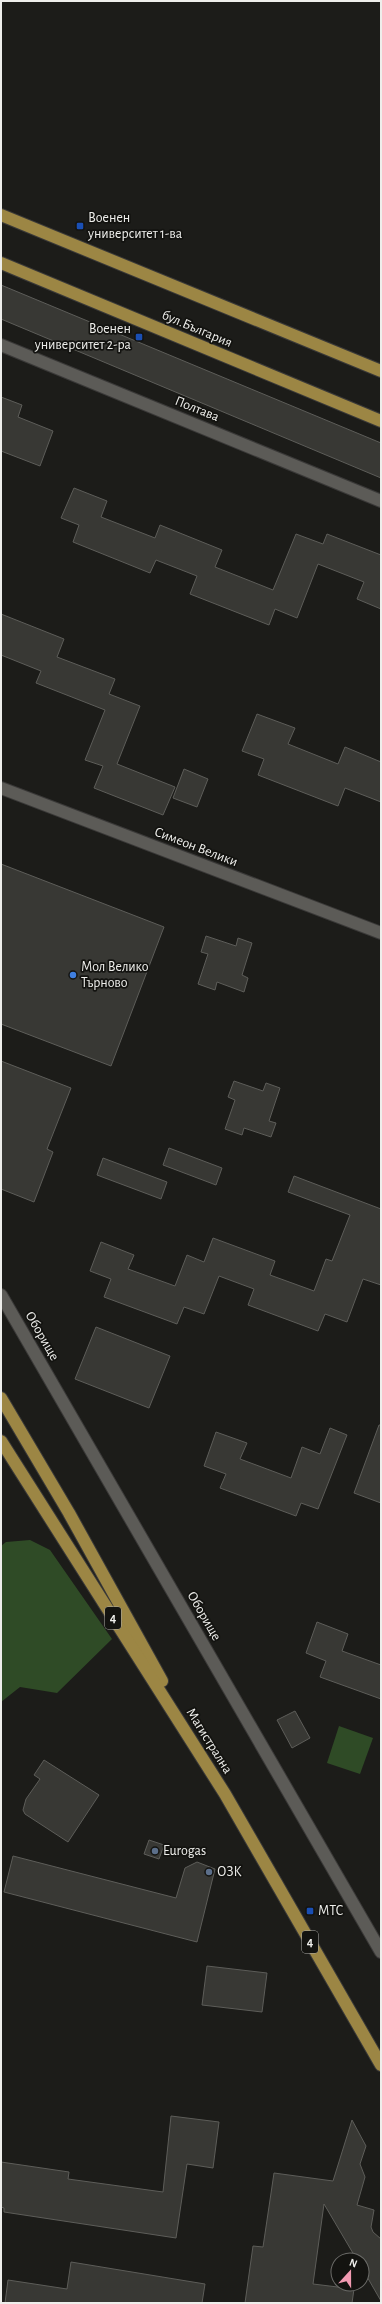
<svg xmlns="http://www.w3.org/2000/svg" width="382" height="2304" viewBox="0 0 382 2304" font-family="'Alegreya Sans',sans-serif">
  <rect width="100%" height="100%" fill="#1c1c19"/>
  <!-- green -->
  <g fill="#2f4b26">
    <path d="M30 1540 50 1550 112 1639 57 1693 20 1687 1 1702V1546L6 1542Z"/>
    <path d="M339 1726 373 1738 360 1774 327 1763Z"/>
  </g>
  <!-- building -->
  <g fill="#383834" stroke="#5d5d59">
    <path d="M1 285 381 443V478L1 319Z"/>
    <path d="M1 397 22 405 18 417 53 431 40 466 1 451Z"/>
    <path d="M74 488 107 501 101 517 155 538 160 525 222 550 215 567 273 590 296 534 323 544 327 534 381 555V609L357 599 364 582 318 564 297 618 275 609 269 625 190 594 197 576 156 560 150 573 73 542 79 525 61 518Z"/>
    <path d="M1 614 64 639 57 657 115 679 109 694 140 706 117 764 175 787 163 815 94 788 103 766 85 760 105 710 36 683 41 671 1 655Z"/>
    <path d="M257 714 295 728 288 744 338 764 345 747 381 762V802L345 788 338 806 258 775 264 759 242 751Z"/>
    <path d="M184 769 208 779 197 807 173 798Z"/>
    <path d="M1 864 164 927 111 1066 1 1024Z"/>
    <path d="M206 936 236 946 238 938 252 943 242 975 248 978 244 992 217 982 215 990 198 984 208 954 201 952Z"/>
    <path d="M1 1061 71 1088 47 1149 53 1152 34 1202 1 1189Z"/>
    <path d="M234 1081 263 1091 266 1083 280 1088 269 1121 276 1123 271 1137 244 1128 242 1135 225 1129 235 1100 228 1097Z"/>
    <path d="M169 1148 222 1168 216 1185 163 1165Z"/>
    <path d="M103 1158 167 1182 161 1199 97 1175Z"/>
    <path d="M294 1176 381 1209V1285L363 1279 347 1322 325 1314 318 1331 248 1305 254 1289 219 1276 204 1314 184 1307 177 1324 104 1297 111 1279 90 1271 101 1242 134 1255 128 1269 175 1286 187 1255 204 1262 213 1238 275 1261 270 1275 314 1291 326 1259 332 1261 350 1215 288 1192Z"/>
    <path d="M96 1327 170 1356 149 1408 75 1379Z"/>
    <path d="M379 1425H381V1503L354 1493Z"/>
    <path d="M330 1428 347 1435 318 1509 301 1503 296 1516 220 1488 226 1474 204 1466 216 1432 247 1443 240 1459 291 1478 302 1447 320 1454Z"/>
    <path d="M317 1622 348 1634 342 1651 381 1665V1699L320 1677 326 1661 306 1653Z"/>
    <path d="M295 1711 310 1738 292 1748 277 1720Z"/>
    <path d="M44 1760 99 1795 68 1842 25 1814 23 1810 26 1799 40 1779 34 1775Z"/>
    <path d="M149 1840 164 1845 159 1859 144 1854Z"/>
    <path d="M13 1856 176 1898 185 1868 197 1862 215 1869 197 1942 4 1892Z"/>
    <path d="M207 1966 267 1973 262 2012 202 2005Z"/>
    <path d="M171 2116 219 2122 213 2168 187 2164 176 2238 4 2212V2208L1 2207V2162L69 2172 68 2179 163 2192Z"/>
    <path d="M352 2120 366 2146 360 2164 365 2177 357 2205 374 2210 371 2227 373 2232 381 2239V2301L362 2268V2260H357L324 2204 313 2284 354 2289 352 2303H245L253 2246 263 2247 274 2173 333 2181Z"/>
    <path d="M71 2262 205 2284 202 2303H5L8 2280 67 2289Z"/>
  </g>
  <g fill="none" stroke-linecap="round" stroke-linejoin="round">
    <defs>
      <g id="minor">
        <path d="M1 345 381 501"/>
        <path d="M1 788 381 933"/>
        <path d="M1 1295 381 1952"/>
      </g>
      <g id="major">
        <path d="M1 215 381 371"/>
        <path d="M1 263 381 421"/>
        <path d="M1 1398 69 1513 162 1681"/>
        <path d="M1 1441 225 1794 381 2065"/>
      </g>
    </defs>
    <!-- minor casing -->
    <use href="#minor" stroke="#3a3938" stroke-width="14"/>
    <!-- major casing -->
    <use href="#major" stroke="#3a3938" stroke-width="14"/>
    <!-- minor -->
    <use href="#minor" stroke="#5c5b57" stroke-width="12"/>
    <!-- major -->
    <use href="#major" stroke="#9c8644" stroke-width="12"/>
  </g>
  <!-- markers -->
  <g fill="#1a4fb4" stroke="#131310" stroke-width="1.5">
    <rect x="76" y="222" width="8" height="8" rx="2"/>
    <rect x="135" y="333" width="8" height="8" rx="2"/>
    <rect x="306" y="1907" width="8" height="8" rx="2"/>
  </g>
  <circle fill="#3f7fe0" stroke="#131310" stroke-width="1.5" cx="73" cy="975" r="4"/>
  <g fill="#5c6f8a" stroke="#131310" stroke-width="1.5">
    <circle cx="155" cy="1851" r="4"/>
    <circle cx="209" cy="1872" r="4"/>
  </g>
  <g text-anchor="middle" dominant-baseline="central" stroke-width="3.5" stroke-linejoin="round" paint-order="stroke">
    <!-- shield labels -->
    <g fill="#131310" stroke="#acaca9" stroke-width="1">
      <rect x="105" y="1607" width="16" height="22" rx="3"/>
      <rect x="302" y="1931" width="16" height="22" rx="3"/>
    </g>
    <g font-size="13" font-weight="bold" fill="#eeeeeb">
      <text x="113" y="1618">4</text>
      <text x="310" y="1942">4</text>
    </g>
    <!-- poi labels -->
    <g font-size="14" fill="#eeeeeb" stroke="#131310" text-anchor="start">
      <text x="88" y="218">Военен<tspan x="88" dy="16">университет 1-ва</tspan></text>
      <text x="131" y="329" text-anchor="end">Военен<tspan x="131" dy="16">университет 2-ра</tspan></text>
      <text x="81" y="967">Мол Велико<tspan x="81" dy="16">Търново</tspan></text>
      <text x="163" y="1851">Eurogas</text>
      <text x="217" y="1872">ОЗК</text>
      <text x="318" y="1911">МТС</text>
    </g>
    <!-- street labels -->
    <g font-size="14" fill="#eeeeeb" stroke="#131310">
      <text transform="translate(197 329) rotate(23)">бул.България</text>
      <text transform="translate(197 409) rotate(22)">Полтава</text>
      <text transform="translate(196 847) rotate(21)">Симеон Велики</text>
      <text transform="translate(42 1336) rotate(60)">Оборище</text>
      <text transform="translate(204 1616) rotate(60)">Оборище</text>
      <text transform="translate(209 1741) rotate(58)">Магистрална</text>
    </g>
  </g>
  <!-- border -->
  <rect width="382" height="2304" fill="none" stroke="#eeeeeb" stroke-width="4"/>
  <!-- north arrow -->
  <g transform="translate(350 2272) rotate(21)"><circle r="19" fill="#131310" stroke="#6b6b68"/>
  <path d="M0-3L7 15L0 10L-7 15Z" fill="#f19ab1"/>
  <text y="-6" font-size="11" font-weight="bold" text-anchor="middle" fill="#eeeeeb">N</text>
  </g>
</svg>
